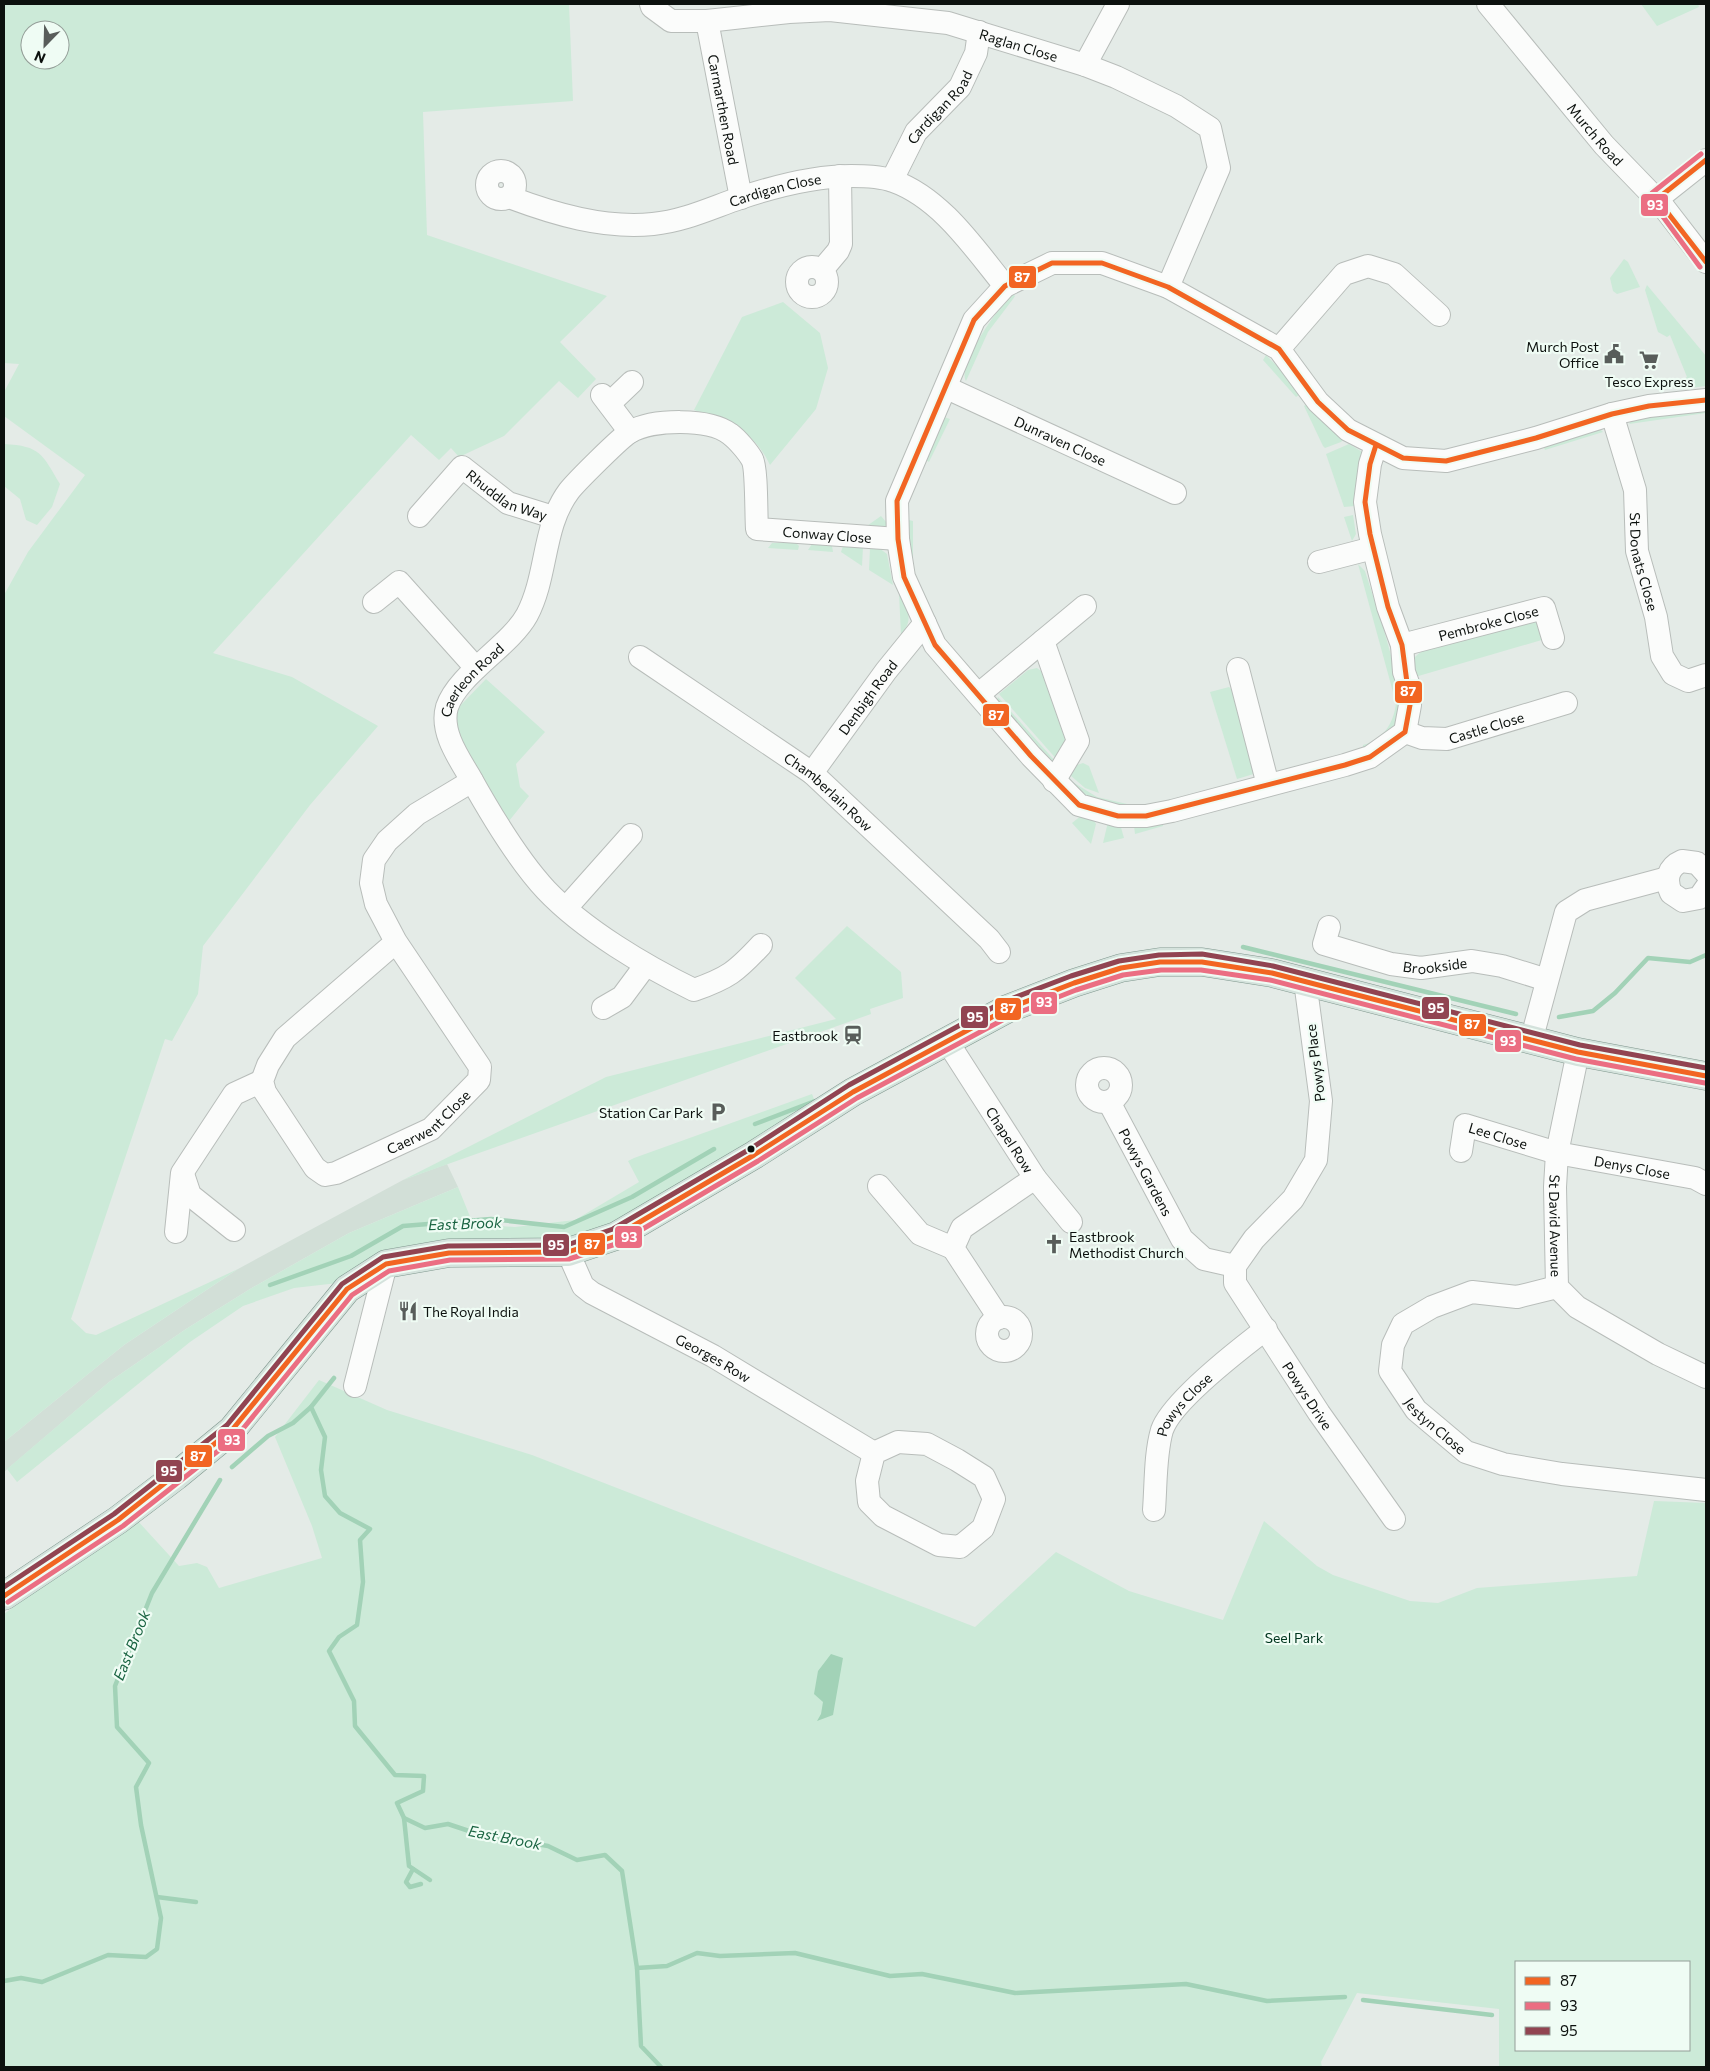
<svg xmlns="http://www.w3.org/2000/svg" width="1710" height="2071" viewBox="0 0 1710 2071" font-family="Commissioner,sans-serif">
  <rect width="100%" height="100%" fill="#e4ebe7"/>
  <!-- built -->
  <path fill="#d2dfd7" d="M447 1164 458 1187 349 1233 250 1289 186 1329 109 1382 4 1472V1442L124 1345 238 1269 403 1180Z"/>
  <!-- green -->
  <g fill="#ccead8" fill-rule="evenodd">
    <path d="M4 4H569L573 101 423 112 427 235 607 296 560 342 596 379 578 398 559 381 504 436 459 457 451 448 439 460 411 435 213 653 292 677 378 726 310 805 203 946 198 994 172 1041 165 1039 71 1319 86 1333 96 1335 238 1269 124 1345 4 1442V595L28 552 85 475 4 416V392L19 364 4 363ZM30 30H60V60H30Z"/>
    <path d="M1641 4H1698L1699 7 1657 26Z"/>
    <path d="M1624 259 1628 262 1640 287 1617 294 1613 291 1610 278Z"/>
    <path d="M1647 285 1706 356V386L1690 388 1682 380 1687 377 1670 335 1667 337 1658 332 1645 290Z"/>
    <path d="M1012 293 1015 296 1013 299 988 332 966 381C957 363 1000 307 1012 293Z"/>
    <path d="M783 302 820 333 828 368 816 409 770 465C753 429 728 422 694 410L742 317Z"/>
    <path d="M1266 355 1286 375 1300 392 1299 395 1296 397 1263 360Z"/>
    <path d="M1307 404 1343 440 1341 442 1325 448 1323 446 1304 406Z"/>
    <path d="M1706 407V413L1629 424 1633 419Z"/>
    <path d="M944 417 950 419 929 462 926 460Z"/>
    <path d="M1600 429 1603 432 1545 450 1544 448 1549 442Z"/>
    <path d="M4 444C41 446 42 454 60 484L52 507 37 525 26 520 20 499 4 486Z"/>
    <path d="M1349 444 1364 453 1355 506 1344 507 1326 454Z"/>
    <path d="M1353 515 1356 534 1352 541 1344 517Z"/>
    <path d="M881 516 887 523 886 527 864 528Z"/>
    <path d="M909 520 913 521V558L911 561 908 560Z"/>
    <path d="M772 543H796L799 546 798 550 768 548Z"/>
    <path d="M812 544 832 546 833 552 808 550Z"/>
    <path d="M843 546 863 547 862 566 841 552Z"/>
    <path d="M870 548H879L887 554 893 585 869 570Z"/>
    <path d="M1358 564 1365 571C1374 600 1409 696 1398 721 1391 736 1377 742 1363 750V745C1383 740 1394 723 1396 703Z"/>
    <path d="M899 593C907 610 915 618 901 635Z"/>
    <path d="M1536 619 1545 639 1415 677V657C1434 638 1507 626 1536 619Z"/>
    <path d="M1037 668 1045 674 1069 743 1059 762 999 694 1028 670Z"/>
    <path d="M486 679 545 732 516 764 520 787 529 796 509 821C488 787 456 751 456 710Z"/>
    <path d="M1229 687 1236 694 1257 773 1237 779 1210 692Z"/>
    <path d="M998 697 1056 762 1050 763 997 700Z"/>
    <path d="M1083 763 1089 766 1099 793 1085 788 1070 775 1074 766Z"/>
    <path d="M1071 781 1097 797 1127 804 1128 809 1091 802Z"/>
    <path d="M1082 815 1093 819 1096 824 1091 844 1072 823Z"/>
    <path d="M1108 822 1120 824 1124 838 1103 843Z"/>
    <path d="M1163 824V826L1135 834 1134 826Z"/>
    <path d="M847 926 901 972 903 998 870 1009 871 1014 403 1180 606 1077 836 1019 795 978Z"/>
    <path d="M812 1094 816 1104 615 1224 572 1237 548 1240 338 1283 294 1288 243 1306 190 1342 17 1482 7 1469 109 1382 186 1329 250 1289 349 1233 458 1187 473 1224 515 1227 575 1220 639 1182 628 1161 634 1158Z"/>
    <path d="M319 1380 387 1410 532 1455 975 1627 1056 1552 1129 1591 1223 1620 1264 1521 1317 1566 1333 1575 1410 1601 1438 1603 1477 1588 1637 1576 1654 1501 1706 1503V2067H1499V2009L1357 1993 1321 2062 1322 2067H4V1614L136 1519 179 1566 197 1563 207 1567 219 1588 322 1558 312 1526 275 1437ZM1516 1962H1689V2050H1516Z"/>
  </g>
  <!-- water -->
  <path fill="#a2d2b7" d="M831 1654 843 1658 833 1715 817 1721 821 1714 823 1702 814 1694 818 1671Z"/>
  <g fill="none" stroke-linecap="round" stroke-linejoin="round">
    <!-- stream -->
    <g stroke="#a2d2b7" stroke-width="4.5">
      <path d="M1243 947 1516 1014"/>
      <path d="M1559 1017 1593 1011 1615 993 1648 958 1690 962 1706 955"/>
      <path d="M755 1124 815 1101"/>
      <path d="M270 1285 351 1256 403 1226 491 1219 564 1227 632 1197 714 1149"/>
      <path d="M334 1378 311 1407 325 1437 321 1470 325 1496 340 1513 370 1529 360 1540 363 1582 357 1625 339 1637 329 1651 354 1701 355 1726 395 1775 424 1776 423 1791 397 1803 404 1818 425 1828 448 1824 478 1834 548 1846 577 1860 605 1855 622 1871 637 1968 641 2046 661 2067"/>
      <path d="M232 1467 268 1436 293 1423 311 1407"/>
      <path d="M404 1818 409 1866 430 1880"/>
      <path d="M413 1869 406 1882 410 1887 421 1884"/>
      <path d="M157 1897 196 1902"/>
      <path d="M637 1968 667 1966 697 1953 720 1956 795 1953 890 1976 922 1974 1015 1993 1186 1984 1267 2001 1345 1997"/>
      <path d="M4 1981 21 1978 42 1982 108 1955 146 1957 157 1949 161 1918 141 1825 136 1787 149 1763 117 1727 115 1686 152 1593 220 1480"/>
      <path d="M1363 2000 1492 2015"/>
    </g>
    <defs>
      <g id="minor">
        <path id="s1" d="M651 4 652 7 671 21H707L789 12 830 10 948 23 1085 65 1116 77 1176 106 1210 128 1219 168 1168 287"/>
        <path id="s2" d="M1488 4 1604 145 1662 205 1706 262"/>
        <path id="s3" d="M707 21 741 198"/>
        <path d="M1085 65 1118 4"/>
        <circle cx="501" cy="185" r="14"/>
        <path id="s4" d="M892 180 916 132 960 87 976 53 979 32"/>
        <path id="s5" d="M509 197C554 214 604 229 653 224 684 221 711 208 740 198 776 186 814 176 851 176 864 176 880 176 893 181 941 198 974 248 1005 286"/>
        <path d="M1657 199 1706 160"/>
        <circle cx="812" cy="282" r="15"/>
        <path d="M822 270 838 251 841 244 840 176"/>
        <path d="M1279 349 1344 274 1368 266 1394 274 1439 315"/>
        <path id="s6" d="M947 388 1175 493"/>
        <path d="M602 395 630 432"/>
        <path d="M610 403 632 382"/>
        <path id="s7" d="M1612 414 1635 490 1637 551 1656 617 1662 656 1673 674 1688 681 1706 675"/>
        <path d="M1376 445 1370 464 1365 502 1370 534 1388 607 1402 645 1404 672 1408 683 1410 705 1405 732 1370 757 1345 765 1172 811 1146 816H1118L1079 805 1031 756 935 645 904 577 898 539 897 501 974 320 1005 286 1052 263H1102L1168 287 1279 349 1318 402 1348 430 1403 458 1446 461 1536 438 1612 414 1649 406 1706 400"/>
        <path id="s8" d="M419 516 462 467 508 503 553 517"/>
        <path d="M1319 562 1373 548"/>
        <path d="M374 602 399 582 476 668"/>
        <path d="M1043 641 1078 741 1054 781"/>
        <path id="s9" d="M1402 645 1544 608 1553 638"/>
        <path id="s10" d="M640 657 812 773 989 939 999 952"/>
        <path d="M1238 669 1268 785"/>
        <path d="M979 694 1085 606"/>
        <path id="s11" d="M1405 732 1422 738 1447 739 1566 703"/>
        <path id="s12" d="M812 773 886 671 925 623"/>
        <path d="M1706 873 1697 863 1682 861C1668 867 1665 879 1671 893L1683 901 1699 898 1706 888"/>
        <path d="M566 908 631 835"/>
        <path id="s13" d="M1329 927 1324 944 1391 964 1421 968 1472 961 1502 966 1547 980"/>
        <path id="s14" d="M396 942 285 1038 268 1065 262 1081 265 1092 315 1168 325 1175 336 1173 431 1129 479 1080 480 1067 396 942 376 904 371 883 374 860 387 841 417 814 472 781"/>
        <path id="s15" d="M761 945C736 972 728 978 694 990 645 966 584 930 546 890 518 860 490 813 470 777 458 757 440 731 447 707 458 674 510 646 527 615 548 575 542 527 569 491 576 482 621 437 630 432 653 419 709 418 730 434 737 439 748 452 752 459 757 468 756 516 757 529L898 539"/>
        <path d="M603 1008 622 997 645 966"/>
        <path d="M1531 1041 1566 912 1585 900 1667 878"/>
        <path id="s16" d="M954 1052 1035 1178 1071 1222"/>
        <path id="s17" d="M1578 1052 1557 1153 1555 1187 1557 1287 1577 1307 1658 1354 1706 1377"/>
        <circle cx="1104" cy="1085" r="17"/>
        <path id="s18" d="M1109 1102 1182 1239 1204 1259 1235 1266"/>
        <path id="s19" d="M1461 1151 1465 1125 1557 1153 1695 1178 1706 1184"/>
        <path d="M183 1174 190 1195 234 1230"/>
        <path d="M879 1186 920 1234 953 1248"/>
        <path d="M176 1232 182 1173 234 1094 262 1081"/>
        <path id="s20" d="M568 1252 583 1286 592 1293 713 1356 874 1453"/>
        <path d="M1235 1266 1254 1239 1293 1199 1316 1160 1321 1101 1305 981"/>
        <path id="s21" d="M1235 1266V1283L1319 1413 1394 1519"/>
        <path id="s22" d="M1557 1287 1517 1297 1472 1292 1432 1307 1403 1324 1393 1345 1390 1371 1416 1410 1466 1452 1503 1464 1562 1474 1706 1490"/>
        <circle cx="1004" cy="1334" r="17"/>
        <path d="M999 1318 953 1248 962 1228 1035 1178"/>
        <path d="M355 1386 386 1264"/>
        <path d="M898 1442 927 1444 957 1460 984 1477 994 1499 983 1528 960 1547 939 1545 883 1516 869 1502 867 1481 874 1453Z"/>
        <path id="s23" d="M1154 1510C1156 1484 1155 1454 1162 1430 1172 1401 1241 1348 1266 1329"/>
      </g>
      <path id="major" d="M4 1596 118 1520 176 1476 232 1430 347 1289 386 1264 449 1253 568 1252 616 1236 754 1155 853 1092 1007 1009 1074 983 1121 968 1160 962H1202L1272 973 1578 1052 1706 1076"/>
    </defs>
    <!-- minor casing -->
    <use href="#minor" stroke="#b8bdba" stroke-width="24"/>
    <!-- major casing -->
    <use href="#major" stroke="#80988f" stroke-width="29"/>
    <!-- minor -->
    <use href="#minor" stroke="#fbfcfb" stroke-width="22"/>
    <!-- major -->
    <use href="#major" stroke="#d4e2dc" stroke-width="28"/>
    <defs>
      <g id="bus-1">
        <path d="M1706 160 1657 199 1706 262"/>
        <path d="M1376 445 1370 464 1365 502 1370 534 1388 607 1402 645 1410 705 1405 732 1370 757 1345 765 1146 816H1118L1079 805 1031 756 935 645 904 577 898 539 897 501 974 320 1005 286 1052 263H1102L1168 287 1279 349 1318 402 1348 430 1403 458 1446 461 1536 438 1612 414 1649 406 1706 400"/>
        <path d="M4 1596 118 1520 232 1430 347 1289 386 1264 449 1253 568 1252 616 1236 754 1155 853 1092 1007 1009 1074 983 1121 968 1160 962H1202L1272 973 1578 1052 1706 1076"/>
      </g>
      <g id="bus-2">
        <path d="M1700 267 1650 199 1652 193 1701 154"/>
        <path d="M8 1602 123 1526 237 1436 352 1295 389 1271 450 1260 569 1259 619 1243 758 1161 857 1098 1010 1016 1076 990 1123 975 1161 970H1201L1270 980 1576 1059 1705 1083"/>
      </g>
      <path id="bus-3" d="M4 1587 114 1514 227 1425 342 1284 383 1257 448 1246 567 1245 613 1229 750 1149 849 1085 1003 1002 1071 976 1119 961 1159 955 1202 954 1273 966 1580 1045 1706 1068"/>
    </defs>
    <!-- bus-1 casing -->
    <use href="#bus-1" stroke="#effcf4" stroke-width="9"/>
    <!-- bus-2 casing -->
    <use href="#bus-2" stroke="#effcf4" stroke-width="9"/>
    <!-- bus-3 casing -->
    <use href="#bus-3" stroke="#effcf4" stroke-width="9"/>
    <!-- bus-1 -->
    <use href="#bus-1" stroke="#f26522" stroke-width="5"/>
    <!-- bus-2 -->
    <use href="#bus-2" stroke="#eb6e82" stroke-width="5"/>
    <!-- bus-3 -->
    <use href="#bus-3" stroke="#914451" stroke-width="5"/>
  </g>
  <!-- icons -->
  <defs>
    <symbol id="civic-bare" viewBox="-9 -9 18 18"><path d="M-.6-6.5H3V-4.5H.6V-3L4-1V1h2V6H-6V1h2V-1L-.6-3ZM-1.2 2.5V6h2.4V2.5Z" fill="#585d5a" stroke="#effcf4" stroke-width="2.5" paint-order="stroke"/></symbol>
    <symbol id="supermarket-bare" viewBox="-9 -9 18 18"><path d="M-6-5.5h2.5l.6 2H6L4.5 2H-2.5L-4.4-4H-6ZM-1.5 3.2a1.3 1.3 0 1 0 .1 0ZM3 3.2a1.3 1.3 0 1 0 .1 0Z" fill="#585d5a" stroke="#effcf4" stroke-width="2.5" paint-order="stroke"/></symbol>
    <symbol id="station-bare" viewBox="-9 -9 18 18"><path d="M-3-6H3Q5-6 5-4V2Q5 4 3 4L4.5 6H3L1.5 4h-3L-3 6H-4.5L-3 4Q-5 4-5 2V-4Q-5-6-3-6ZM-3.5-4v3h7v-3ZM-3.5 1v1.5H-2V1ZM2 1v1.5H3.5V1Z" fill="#585d5a" stroke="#effcf4" stroke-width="2.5" paint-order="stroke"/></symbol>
    <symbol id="parking-bare" viewBox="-9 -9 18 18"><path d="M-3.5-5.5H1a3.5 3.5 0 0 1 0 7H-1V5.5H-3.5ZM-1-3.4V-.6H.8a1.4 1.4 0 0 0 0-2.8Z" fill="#585d5a" stroke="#effcf4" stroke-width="2.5" paint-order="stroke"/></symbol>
    <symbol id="church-bare" viewBox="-9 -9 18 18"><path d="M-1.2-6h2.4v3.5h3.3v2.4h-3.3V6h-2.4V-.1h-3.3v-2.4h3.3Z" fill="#585d5a" stroke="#effcf4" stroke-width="2.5" paint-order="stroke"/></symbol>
    <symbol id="restaurant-bare" viewBox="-9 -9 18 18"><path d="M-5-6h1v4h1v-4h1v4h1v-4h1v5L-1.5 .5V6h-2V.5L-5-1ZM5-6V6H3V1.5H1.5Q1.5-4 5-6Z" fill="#585d5a" stroke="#effcf4" stroke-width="2.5" paint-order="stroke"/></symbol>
  </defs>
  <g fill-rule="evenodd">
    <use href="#civic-bare" x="1600" y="340" width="28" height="28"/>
    <use href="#supermarket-bare" x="1635" y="346" width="28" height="28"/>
    <use href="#station-bare" x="839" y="1021" width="28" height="28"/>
    <use href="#parking-bare" x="704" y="1098" width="28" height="28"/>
    <use href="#church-bare" x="1040" y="1230" width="28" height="28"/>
    <use href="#restaurant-bare" x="394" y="1297" width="28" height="28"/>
  </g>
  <!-- markers -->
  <circle fill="#0c110e" stroke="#effcf4" stroke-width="2" cx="751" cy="1149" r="4.5"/>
  <g text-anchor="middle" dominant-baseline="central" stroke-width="4.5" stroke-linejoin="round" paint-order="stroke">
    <!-- street labels -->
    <g font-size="14" fill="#0c110e" stroke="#effcf4">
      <text stroke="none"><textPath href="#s1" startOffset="379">Raglan Close</textPath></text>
      <text stroke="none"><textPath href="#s4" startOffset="88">Cardigan Road</textPath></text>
      <text stroke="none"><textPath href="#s3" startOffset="90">Carmarthen Road</textPath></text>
      <text stroke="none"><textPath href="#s2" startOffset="169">Murch Road</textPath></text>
      <text stroke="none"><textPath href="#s5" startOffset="275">Cardigan Close</textPath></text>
      <text stroke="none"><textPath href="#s6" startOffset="125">Dunraven Close</textPath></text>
      <text stroke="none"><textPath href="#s8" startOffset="119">Rhuddlan Way</textPath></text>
      <text stroke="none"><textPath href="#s15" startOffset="1091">Conway Close</textPath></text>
      <text stroke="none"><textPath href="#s7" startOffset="152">St Donats Close</textPath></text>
      <text stroke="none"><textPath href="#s9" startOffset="89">Pembroke Close</textPath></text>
      <text stroke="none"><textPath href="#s15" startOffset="510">Caerleon Road</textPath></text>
      <text stroke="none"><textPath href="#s12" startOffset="94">Denbigh Road</textPath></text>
      <text stroke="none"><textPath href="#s11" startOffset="84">Castle Close</textPath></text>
      <text stroke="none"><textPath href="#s10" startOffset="232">Chamberlain Row</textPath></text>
      <text stroke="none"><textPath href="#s13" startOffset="132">Brookside</textPath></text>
      <text transform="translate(1315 1063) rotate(-97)">Powys Place</text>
      <text stroke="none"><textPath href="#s14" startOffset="428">Caerwent Close</textPath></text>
      <text stroke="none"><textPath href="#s19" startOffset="61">Lee Close</textPath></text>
      <text stroke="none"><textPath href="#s16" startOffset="104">Chapel Row</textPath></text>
      <text stroke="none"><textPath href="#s19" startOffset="199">Denys Close</textPath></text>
      <text stroke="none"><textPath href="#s18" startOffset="79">Powys Gardens</textPath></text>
      <text stroke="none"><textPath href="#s17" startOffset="176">St David Avenue</textPath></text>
      <text stroke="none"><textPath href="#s20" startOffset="186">Georges Row</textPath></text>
      <text stroke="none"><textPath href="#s21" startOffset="151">Powys Drive</textPath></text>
      <text stroke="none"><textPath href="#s23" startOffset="114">Powys Close</textPath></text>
      <text stroke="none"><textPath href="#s22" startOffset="284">Jestyn Close</textPath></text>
    </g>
    <!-- poi labels -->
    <g font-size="14" fill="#0c110e" stroke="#effcf4" text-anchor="end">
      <text x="1599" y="346">Murch Post<tspan x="1599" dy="16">Office</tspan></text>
      <text x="1649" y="381" text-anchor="middle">Tesco Express</text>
      <text x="838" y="1035">Eastbrook</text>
      <text x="703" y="1112">Station Car Park</text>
      <text x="1069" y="1236" text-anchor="start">Eastbrook<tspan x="1069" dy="16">Methodist Church</tspan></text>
      <text x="423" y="1311" text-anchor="start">The Royal India</text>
    </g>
    <!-- park labels -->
    <g font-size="14" fill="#00361f" stroke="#effcf4">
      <text x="1294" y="1637">Seel Park</text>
    </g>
    <!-- water labels -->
    <g font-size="15" font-style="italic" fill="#1a6442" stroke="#effcf4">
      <text transform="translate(465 1223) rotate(-2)">East Brook</text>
      <text transform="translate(131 1645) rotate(-68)">East Brook</text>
      <text transform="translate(505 1837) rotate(11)">East Brook</text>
    </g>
  </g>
  <g stroke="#effcf4" stroke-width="2">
    <rect x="1640" y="193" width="29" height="24" rx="5" fill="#eb6e82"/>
    <rect x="1008" y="265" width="29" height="24" rx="5" fill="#f26522"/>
    <rect x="1394" y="680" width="29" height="24" rx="5" fill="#f26522"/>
    <rect x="982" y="703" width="28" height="24" rx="5" fill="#f26522"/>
    <rect x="1030" y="991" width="28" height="24" rx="5" fill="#eb6e82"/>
    <rect x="1421" y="996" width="29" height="24" rx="5" fill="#914451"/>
    <rect x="994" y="997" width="28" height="24" rx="5" fill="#f26522"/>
    <rect x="960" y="1005" width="29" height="24" rx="5" fill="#914451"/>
    <rect x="1458" y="1013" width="29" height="24" rx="5" fill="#f26522"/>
    <rect x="1494" y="1029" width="28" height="24" rx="5" fill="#eb6e82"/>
    <rect x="614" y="1225" width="29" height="24" rx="5" fill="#eb6e82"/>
    <rect x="577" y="1232" width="29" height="24" rx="5" fill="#f26522"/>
    <rect x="542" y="1233" width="28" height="24" rx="5" fill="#914451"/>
    <rect x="217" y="1428" width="29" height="24" rx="5" fill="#eb6e82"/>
    <rect x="184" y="1444" width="29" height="24" rx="5" fill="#f26522"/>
    <rect x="155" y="1459" width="28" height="24" rx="5" fill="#914451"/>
  </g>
  <g font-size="14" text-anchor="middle" font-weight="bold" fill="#fff">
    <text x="1655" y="210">93</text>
    <text x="1022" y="282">87</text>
    <text x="1408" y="696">87</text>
    <text x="996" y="720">87</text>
    <text x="1044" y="1007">93</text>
    <text x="1436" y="1013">95</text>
    <text x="1008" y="1013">87</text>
    <text x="975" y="1022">95</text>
    <text x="1472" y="1029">87</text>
    <text x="1508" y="1046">93</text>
    <text x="629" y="1242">93</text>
    <text x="592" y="1249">87</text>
    <text x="556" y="1250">95</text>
    <text x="232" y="1445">93</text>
    <text x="198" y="1461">87</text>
    <text x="169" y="1476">95</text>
  </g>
  <!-- border -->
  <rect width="1710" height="2071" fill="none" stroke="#0c110e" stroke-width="10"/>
  <!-- legend -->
  <rect x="1515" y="1961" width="175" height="90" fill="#effcf4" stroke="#949e98"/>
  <rect x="1525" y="1977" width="25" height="8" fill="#f26522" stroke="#949e98"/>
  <text x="1560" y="1986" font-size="15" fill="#0c110e">87</text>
  <rect x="1525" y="2002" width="25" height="8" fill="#eb6e82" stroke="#949e98"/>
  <text x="1560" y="2011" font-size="15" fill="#0c110e">93</text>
  <rect x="1525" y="2027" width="25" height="8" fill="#914451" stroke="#949e98"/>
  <text x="1560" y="2036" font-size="15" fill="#0c110e">95</text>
  <!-- north arrow -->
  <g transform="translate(45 45) rotate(203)"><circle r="24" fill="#effcf4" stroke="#949e98"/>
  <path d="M0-4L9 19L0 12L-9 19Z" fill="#585d5a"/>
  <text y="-8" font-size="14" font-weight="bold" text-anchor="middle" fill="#0c110e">N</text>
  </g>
</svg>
